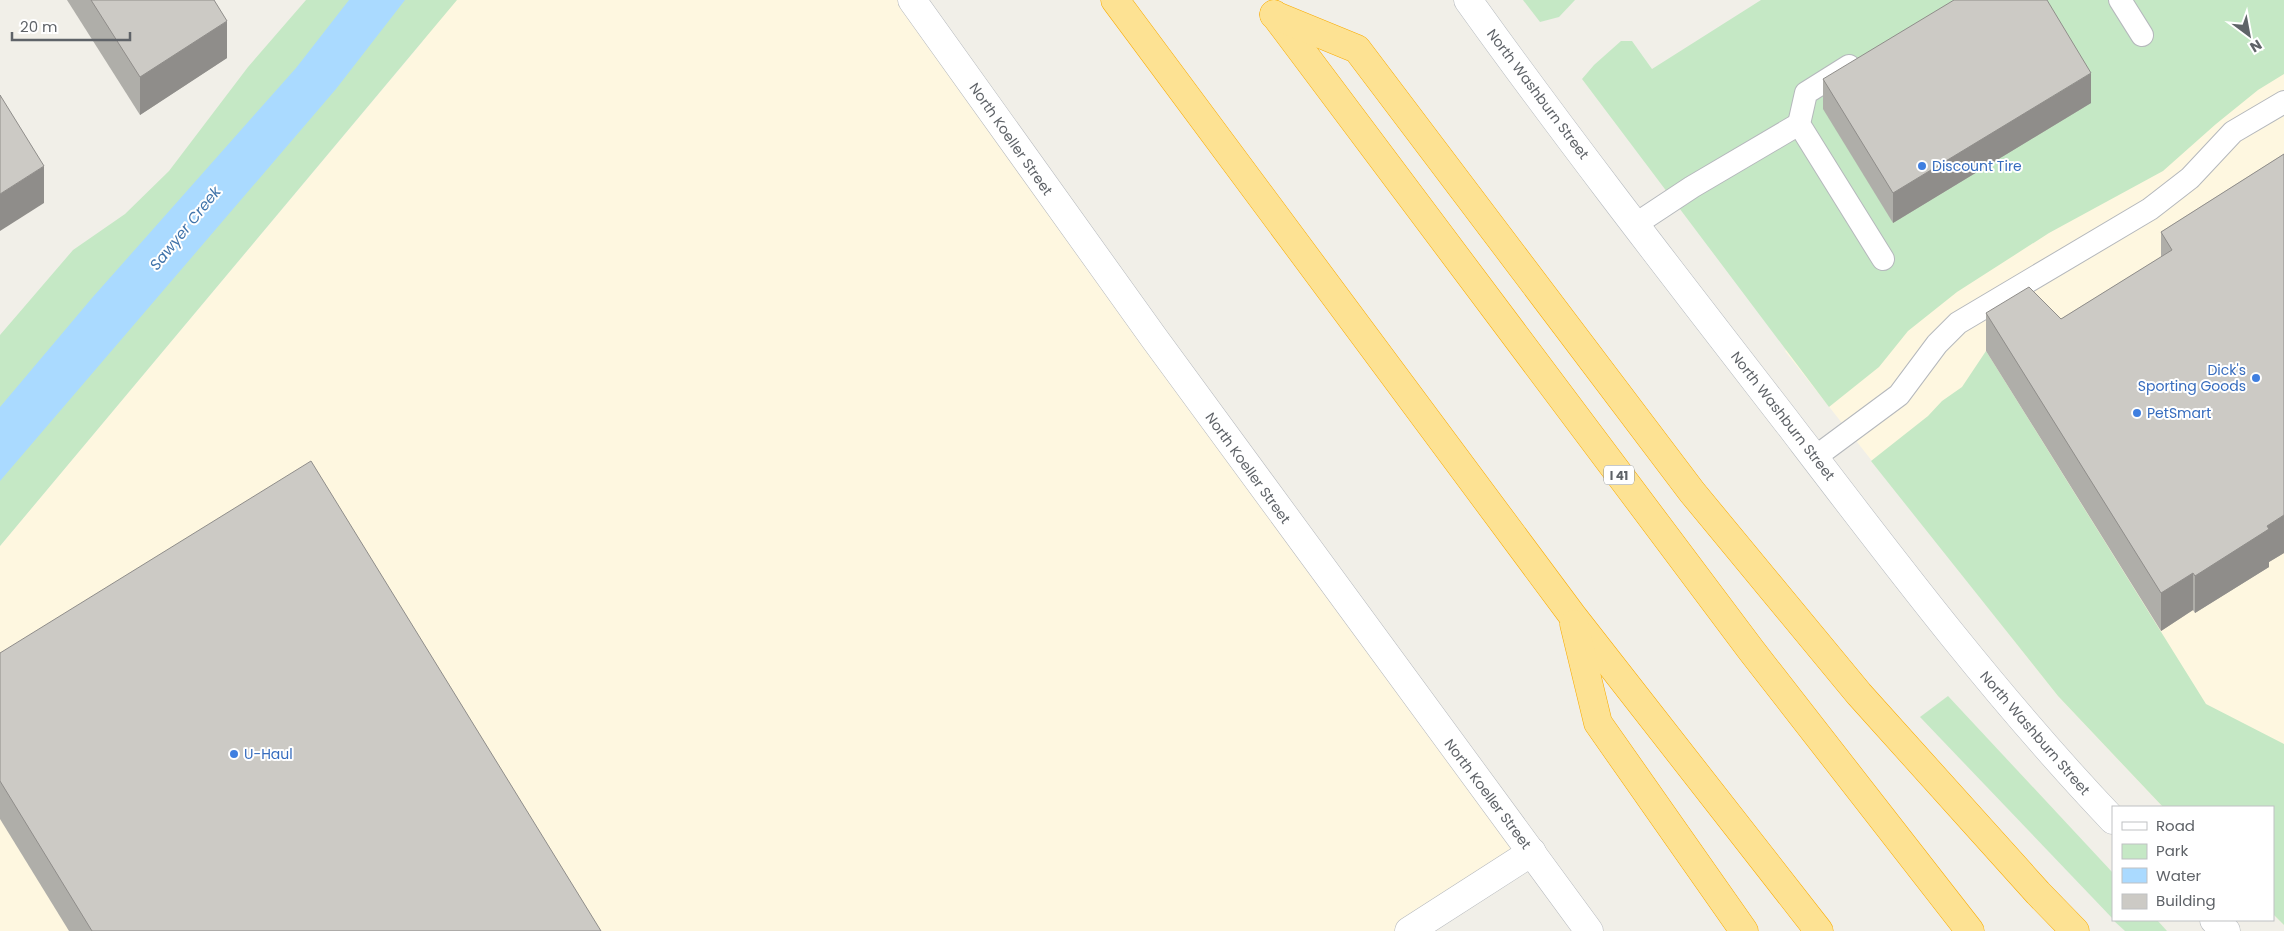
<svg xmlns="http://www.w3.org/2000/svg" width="2284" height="931" viewBox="0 0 2284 931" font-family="Poppins,sans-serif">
  <rect width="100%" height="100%" fill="#f1efe8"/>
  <!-- commercial -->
  <g fill="#fef7e0">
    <path d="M394 0H912L1532 852 1409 931H0V546L423 41Z"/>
    <path d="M2284 40V925L2273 914V807H2163L2058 696 1785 351Z"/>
  </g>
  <!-- green -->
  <g fill="#c5e8c5">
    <path d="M306 0H457L0 546V335L73 250 125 214 169 171 248 67Z"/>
    <path d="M1523 0H1575L1559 17 1540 22Z"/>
    <path d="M1761 0H2284V74L2258 90 2216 124 2163 171 2049 233 1957 292 1908 331 1879 367 1829 407 1582 79 1594 65 1621 41H1632L1652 69Z"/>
    <path d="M1986 351 2206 704 2284 744V925L2273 914V807H2163L2058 696 1871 461 1928 416 1942 401 1962 387Z"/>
    <path d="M1948 696 2113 873V919L1920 717Z"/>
    <path d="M2113 920H2157L2167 931H2125Z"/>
  </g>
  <!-- water -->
  <path fill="#aadaff" d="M349 0H405L336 89 0 481V407L92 298 296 68Z"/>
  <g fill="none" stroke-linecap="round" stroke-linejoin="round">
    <defs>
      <g id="lane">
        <path d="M2120 0 2142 35"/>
        <path d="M1849 66 1806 93 1799 124 1883 259"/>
        <path d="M1636 224 1692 187 1799 124"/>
        <path d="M1814 458 1899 395 1937 344 1958 323 2150 209 2190 178 2233 132 2284 102"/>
      </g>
      <g id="street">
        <path d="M912 0 1154 338 1589 931"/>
        <path d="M1409 931 1532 852"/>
      </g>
      <g id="secondary">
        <path d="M1468 0C1572 145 1682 286 1791 427 1894 562 1996 697 2113 820"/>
        <path d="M2214 920 2226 931"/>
      </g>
      <g id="highway">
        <path d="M1115 0 1572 615 1819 931"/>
        <path d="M1274 14 1751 650 1970 931"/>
        <path d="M1274 15 1357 49 1692 492 1859 694 2038 893 2075 931"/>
        <path d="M1574 624 1598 723 1744 931"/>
      </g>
    </defs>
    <!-- lane casing -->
    <use href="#lane" stroke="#b5b8bc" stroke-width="24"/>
    <!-- street casing -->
    <use href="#street" stroke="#b5b8bc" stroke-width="29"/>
    <!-- secondary casing -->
    <use href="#secondary" stroke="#b6babf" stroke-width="29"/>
    <!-- highway casing -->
    <use href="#highway" stroke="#f9ab00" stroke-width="29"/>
    <!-- lane -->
    <use href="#lane" stroke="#fff" stroke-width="22"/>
    <!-- street -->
    <use href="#street" stroke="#fff" stroke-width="28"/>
    <!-- secondary -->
    <use href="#secondary" stroke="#fff" stroke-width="28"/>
    <!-- highway -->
    <use href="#highway" stroke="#fde293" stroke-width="28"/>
  </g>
  <!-- wall -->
  <g fill="#afaea9">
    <path d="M67 0H214L227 58 140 115Z"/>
    <path d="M1823 79 2091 103 1893 223 1823 109Z"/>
    <path d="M2284 154V553L2269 562V567L2195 613 2193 610 2161 631 1986 351V313L2061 319 2161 257V232Z"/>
    <path d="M0 653 601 931H69L0 819Z"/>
  </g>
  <!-- shaded-wall -->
  <g fill="#8f8d8a">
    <path d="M227 21V58L140 115V77Z"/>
    <path d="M2091 73V103L1893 223V193Z"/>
    <path d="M44 166V203L0 231V194Z"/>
    <path d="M2284 515V553L2269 562V567L2195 613V576L2267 526Z"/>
    <path d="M2193 573V610L2161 631V593Z"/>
  </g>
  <!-- building -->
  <g fill="#cccac5" stroke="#8f8d8a">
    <path d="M91 0H214L227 21 140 77Z"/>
    <path d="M1954 0H2047L2091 73 1893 193 1823 79Z"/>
    <path d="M0 95 44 166 0 194Z"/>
    <path d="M2284 154V515L2267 526 2269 529 2195 576 2193 573 2161 593 1986 313 2029 287 2061 319 2172 250 2161 232Z"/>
    <path d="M311 461 601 931H92L0 781V653Z"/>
  </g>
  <!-- markers -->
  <g fill="#3f7fe0" stroke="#fff" stroke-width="2">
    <circle cx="1922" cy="166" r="5"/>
    <circle cx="2256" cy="378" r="5"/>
    <circle cx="2137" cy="413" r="5"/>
    <circle cx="234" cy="754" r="5"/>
  </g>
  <g text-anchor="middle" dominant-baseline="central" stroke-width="4" stroke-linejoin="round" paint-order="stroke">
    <!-- shield labels -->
    <rect fill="#fff" stroke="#8f9295" stroke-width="1" x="1604" y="465.5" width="30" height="19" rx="4"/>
    <g font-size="12" font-weight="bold" fill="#5f6368">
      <text x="1619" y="475">I 41</text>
    </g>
    <!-- street labels -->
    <g font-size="14" fill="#5f6368" stroke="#fff">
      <text transform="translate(1538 94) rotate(53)">North Washburn Street</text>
      <text transform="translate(1011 139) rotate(55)">North Koeller Street</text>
      <text transform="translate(1783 416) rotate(52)">North Washburn Street</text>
      <text transform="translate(1248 468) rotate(54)">North Koeller Street</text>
      <text transform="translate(2035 733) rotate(49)">North Washburn Street</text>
      <text transform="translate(1488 794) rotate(53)">North Koeller Street</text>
    </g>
    <!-- shop labels -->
    <g font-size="14" fill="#366cbe" stroke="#fff" text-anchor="start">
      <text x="1932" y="166">Discount Tire</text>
      <text x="2246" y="370" text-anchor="end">Dick's<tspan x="2246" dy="16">Sporting Goods</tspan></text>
      <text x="2147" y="413">PetSmart</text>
      <text x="244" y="754">U-Haul</text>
    </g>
    <!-- water labels -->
    <g font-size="15" font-style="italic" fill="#4174aa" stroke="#fff">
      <text transform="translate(185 228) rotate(-51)">Sawyer Creek</text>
    </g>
  </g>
  <!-- legend -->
  <rect x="2112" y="806" width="162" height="115" fill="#ffffff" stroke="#bfc1c3"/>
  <rect x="2122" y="822" width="25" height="8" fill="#ffffff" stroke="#bfc1c3"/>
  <text x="2156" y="831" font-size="15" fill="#5f6368">Road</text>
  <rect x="2122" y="844" width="25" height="15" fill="#c5e8c5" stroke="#bfc1c3"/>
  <text x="2156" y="856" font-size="15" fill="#5f6368">Park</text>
  <rect x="2122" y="868" width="25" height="15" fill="#aadaff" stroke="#bfc1c3"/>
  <text x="2156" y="881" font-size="15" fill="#5f6368">Water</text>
  <rect x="2122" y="894" width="25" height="15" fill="#cccac5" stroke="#bfc1c3"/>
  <text x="2156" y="906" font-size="15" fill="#5f6368">Building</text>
  <!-- north arrow -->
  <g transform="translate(2249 35) rotate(148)" stroke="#ffffff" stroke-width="4" paint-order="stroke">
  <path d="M0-4L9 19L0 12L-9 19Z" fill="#5f6368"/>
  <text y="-8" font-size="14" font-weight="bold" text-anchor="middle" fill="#5f6368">N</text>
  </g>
  <!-- scale -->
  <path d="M12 32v8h118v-8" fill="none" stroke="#5f6368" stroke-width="2.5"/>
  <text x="20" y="32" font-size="15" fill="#5f6368" stroke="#ffffff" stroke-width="4" paint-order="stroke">20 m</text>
</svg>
